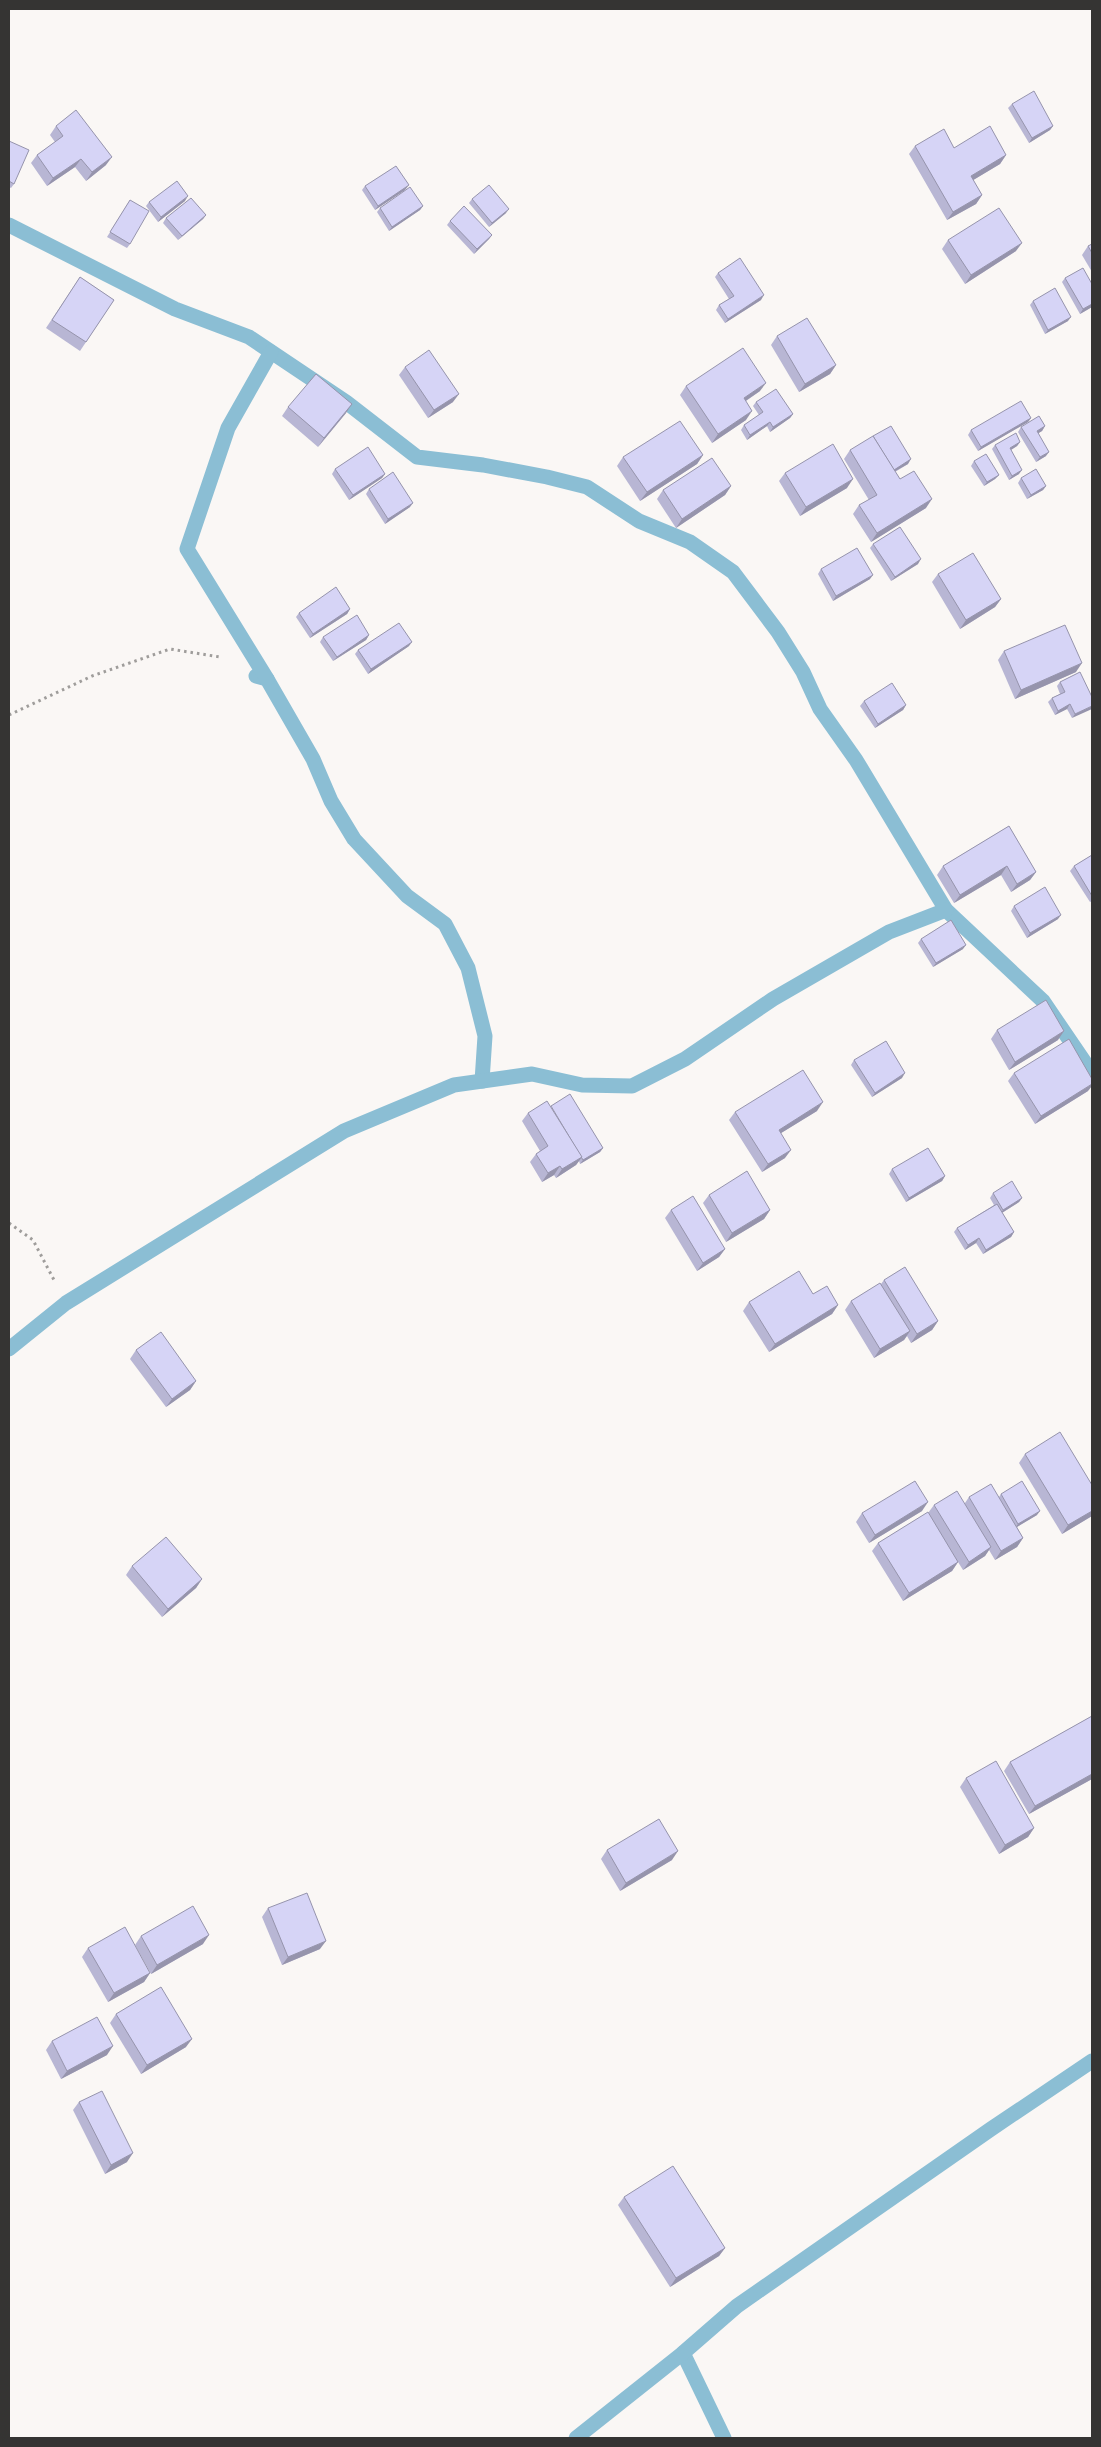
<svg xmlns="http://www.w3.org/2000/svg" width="1101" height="2447" viewBox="0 0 1101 2447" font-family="'Times New Roman',serif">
  <rect width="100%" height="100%" fill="#faf7f5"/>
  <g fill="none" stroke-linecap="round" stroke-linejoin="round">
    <!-- path -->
    <g stroke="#9f9d9b" stroke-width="3" stroke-dasharray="2.5 4" stroke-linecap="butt">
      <path d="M9 715 92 676 170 649 220 657"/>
      <path d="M9 1223 33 1240 54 1280"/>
    </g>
    <!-- minor -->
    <g stroke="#8bbed4" stroke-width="15">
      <path d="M9 225 175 309 249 337 346 402 417 457 483 465 547 477 587 487 639 521 690 542 733 572 778 632 803 672 820 709 856 760 946 910 1043 1001 1092 1073"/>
      <path d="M256 676 267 679 313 759 331 801 354 839 407 896 445 924 468 968 485 1036 482 1081"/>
      <path d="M267 679 187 549 228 428 271 352"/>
      <path d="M9 1349 66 1303 344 1131 454 1085 532 1074 582 1085 632 1086 685 1059 773 999 889 932 946 910"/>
      <path d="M683 2353 724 2438"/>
      <path d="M576 2438 683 2353 737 2306 991 2129 1092 2061"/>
    </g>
  </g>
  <!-- wall -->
  <g fill="#b8b6d4">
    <path d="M1012 104 1053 126 1050 130 1029 143 1008 108Z"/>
    <path d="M56 126 106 165 86 181 75 167 47 186 31 163 37 155 55 142 50 135Z"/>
    <path d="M9 141 14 184 11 188 9 187Z"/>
    <path d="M915 146 954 148 1006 155 1000 164 973 180 982 195 976 204 947 220 909 154Z"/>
    <path d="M365 186 405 190 375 210 362 190Z"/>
    <path d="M472 199 506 213 489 227 469 203Z"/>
    <path d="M130 200V244L127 248 107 237Z"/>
    <path d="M185 201 158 222 146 206 149 202Z"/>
    <path d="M423 206 420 210 389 231 377 212 380 208Z"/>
    <path d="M206 215 203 219 178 240 163 223 166 218Z"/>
    <path d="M450 221 492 235 489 239 474 254 447 225Z"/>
    <path d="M948 240 1016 251 965 284 942 249Z"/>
    <path d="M1092 244V272L1082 255 1088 246Z"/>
    <path d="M718 273 761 300 725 323 716 310 719 305 729 299 715 277Z"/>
    <path d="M80 277 114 300 80 351 46 328Z"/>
    <path d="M1065 278 1092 284V307L1080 314 1062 282Z"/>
    <path d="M1033 301 1068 321 1045 334 1030 305Z"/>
    <path d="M777 336 836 365 830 374 799 392 771 345Z"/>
    <path d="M405 367 453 402 428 418 399 375Z"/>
    <path d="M686 386 760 391 746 401V420L712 443 680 395Z"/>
    <path d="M756 402 793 414 790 418 770 432 767 426 747 440 741 430 744 425 759 415 753 406Z"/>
    <path d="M288 407 346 413 318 447 282 416Z"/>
    <path d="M1031 418 1028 422 978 451 968 435 971 430Z"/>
    <path d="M1045 426 1042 431 1038 433 1046 456 1036 462 1018 432 1021 427Z"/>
    <path d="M1020 442 1017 446 1011 450 1019 474 1009 480 992 449 995 445Z"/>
    <path d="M850 450 908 464 895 472 900 479 926 508 871 542 853 514 859 505 869 500 844 459Z"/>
    <path d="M703 455 697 464 640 501 617 466 623 457Z"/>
    <path d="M974 461 999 475 995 479 984 486 971 466Z"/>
    <path d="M335 469 385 474 382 478 349 500 332 474Z"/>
    <path d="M785 473 847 488 800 516 779 481Z"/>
    <path d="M1021 478 1046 486 1043 490 1027 499 1018 483Z"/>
    <path d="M731 486 725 495 676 528 657 499 663 490Z"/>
    <path d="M369 489 410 507 385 524 366 494Z"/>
    <path d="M873 544 918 564 891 581 870 548Z"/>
    <path d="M821 569 870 579 833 601 818 574Z"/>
    <path d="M938 574 1001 599 995 607 960 629 932 582Z"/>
    <path d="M350 609 347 614 310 638 296 617 299 613Z"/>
    <path d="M369 635 366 640 333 661 320 642 323 637Z"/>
    <path d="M409 646 368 674 355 654 358 650Z"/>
    <path d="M1004 651 1076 672 1015 699 998 660Z"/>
    <path d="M1060 682 1092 697 1072 718 1067 709 1055 715 1048 702 1052 698 1060 694 1057 686Z"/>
    <path d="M864 701 906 705 903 710 875 728 860 706Z"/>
    <path d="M1009 826 1036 872 1030 880 1011 892 1001 875 954 903 937 875 943 866Z"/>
    <path d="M1092 855V901L1090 902 1070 871 1074 866Z"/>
    <path d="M1014 906 1058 919 1027 938 1011 911Z"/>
    <path d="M921 939 963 949 933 967 918 943Z"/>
    <path d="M997 1030 1058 1040 1009 1070 991 1039Z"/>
    <path d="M854 1060 902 1078 872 1097 851 1065Z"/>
    <path d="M1014 1073 1088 1091 1035 1124 1008 1081Z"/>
    <path d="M817 1111 781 1133 785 1158 762 1172 729 1120 735 1112Z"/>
    <path d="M528 1113 603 1148 600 1152 580 1164 579 1161 576 1165 556 1178 554 1175 542 1182 530 1162 536 1154 540 1151 522 1121Z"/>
    <path d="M892 1169 945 1176 942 1181 906 1202 889 1174Z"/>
    <path d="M993 1193 1022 1198 1019 1202 1002 1213 1014 1232 1011 1237 983 1254 976 1243 965 1250 954 1232 957 1228 994 1205 990 1198Z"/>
    <path d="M709 1195 770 1210 764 1219 726 1242 703 1203Z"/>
    <path d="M671 1210 725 1249 719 1257 697 1271 665 1218Z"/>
    <path d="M884 1280 938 1321 932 1330 911 1343 907 1336 904 1340 874 1358 845 1310 851 1301 881 1284Z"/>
    <path d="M813 1294 838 1305 832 1314 769 1352 743 1311 749 1302Z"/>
    <path d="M136 1350 196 1381 190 1390 166 1407 130 1359Z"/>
    <path d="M1025 1454 1092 1516 1062 1534 1019 1463Z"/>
    <path d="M1001 1494 1037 1515 1017 1527 1023 1538 1017 1547 995 1560 989 1550 985 1556 963 1570 958 1562 952 1571 903 1601 872 1551 878 1543 928 1513 934 1505 965 1503 969 1497H999Z"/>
    <path d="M922 1511 869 1543 856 1522 862 1513Z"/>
    <path d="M132 1566 202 1579 196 1588 162 1617 126 1575Z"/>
    <path d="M1092 1716V1779L1029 1814 1004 1771 1010 1762Z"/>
    <path d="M966 1778 1034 1828 1028 1837 999 1854 960 1787Z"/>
    <path d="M607 1850 672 1860 620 1891 601 1859Z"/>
    <path d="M268 1908 320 1949 282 1965 262 1917Z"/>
    <path d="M141 1936 203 1944 151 1974 135 1945Z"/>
    <path d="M88 1948 150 1973 144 1982 108 2002 82 1957Z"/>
    <path d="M116 2014 186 2047 141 2074 110 2023Z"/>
    <path d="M52 2041 107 2055 61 2079 46 2050Z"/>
    <path d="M79 2102 127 2162 105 2174 73 2110Z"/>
    <path d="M624 2197 725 2248 719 2256 670 2287 618 2205Z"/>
  </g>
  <!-- shaded-wall -->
  <g fill="#9694ac">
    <path d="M1053 126 1050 130 1029 143 1032 138Z"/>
    <path d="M1006 155 1000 164 965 185 971 176Z"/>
    <path d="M112 157 106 165 86 181 92 172Z"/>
    <path d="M81 159 75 167 47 186 53 178Z"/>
    <path d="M409 185 405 190 375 210 378 206Z"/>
    <path d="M982 195 976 204 947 220 953 212Z"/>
    <path d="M188 196 185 201 158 222 161 217Z"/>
    <path d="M423 206 420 210 389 231 392 227Z"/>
    <path d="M509 209 506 213 489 227 492 223Z"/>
    <path d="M206 215 203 219 178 240 182 236Z"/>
    <path d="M492 235 489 239 474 254 477 249Z"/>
    <path d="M1022 243 1016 251 965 284 971 275Z"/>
    <path d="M764 295 761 300 725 323 728 319Z"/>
    <path d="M1092 304V307L1080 314 1083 309Z"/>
    <path d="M1071 317 1068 321 1045 334 1048 330Z"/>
    <path d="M836 365 830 374 799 392 805 384Z"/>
    <path d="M766 383 760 391 738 406 744 398Z"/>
    <path d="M459 394 453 402 428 418 434 410Z"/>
    <path d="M352 404 346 413 318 447 324 438Z"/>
    <path d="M752 411 746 420 712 443 718 434Z"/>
    <path d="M793 414 790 418 770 432 773 427Z"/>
    <path d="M1031 418 1028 422 978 451 981 447Z"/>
    <path d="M770 422 767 426 747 440 750 435Z"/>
    <path d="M1045 426 1042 431 1034 436 1037 431Z"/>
    <path d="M1020 442 1017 446 1006 453 1010 448Z"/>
    <path d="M1049 452 1046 456 1036 462 1040 457Z"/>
    <path d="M703 455 697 464 640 501 647 492Z"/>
    <path d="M911 459 908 464 890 474 893 470Z"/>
    <path d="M1022 470 1019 474 1009 480 1012 476Z"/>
    <path d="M385 474 382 478 349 500 353 495Z"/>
    <path d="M999 475 995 479 984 486 987 482Z"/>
    <path d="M853 479 847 488 800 516 806 507Z"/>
    <path d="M731 486 725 495 676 528 682 519Z"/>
    <path d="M1046 486 1043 490 1027 499 1031 495Z"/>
    <path d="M932 499 926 508 871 542 877 533Z"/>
    <path d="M413 503 410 507 385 524 388 519Z"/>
    <path d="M921 559 918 564 891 581 895 577Z"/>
    <path d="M873 575 870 579 833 601 836 596Z"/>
    <path d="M1001 599 995 607 960 629 966 620Z"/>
    <path d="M350 609 347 614 310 638 313 634Z"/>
    <path d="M369 635 366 640 333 661 337 657Z"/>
    <path d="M412 642 409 646 368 674 371 669Z"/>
    <path d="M1082 663 1076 672 1015 699 1021 690Z"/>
    <path d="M1070 704 1067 709 1055 715 1058 711Z"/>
    <path d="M906 705 903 710 875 728 878 724Z"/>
    <path d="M1092 706V709L1072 718 1075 714Z"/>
    <path d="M1007 866 1001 875 954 903 960 895Z"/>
    <path d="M1036 872 1030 880 1011 892 1017 884Z"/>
    <path d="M1061 915 1058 919 1027 938 1030 933Z"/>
    <path d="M966 945 963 949 933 967 936 963Z"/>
    <path d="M1064 1031 1058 1040 1009 1070 1015 1062Z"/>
    <path d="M905 1073 902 1078 872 1097 875 1093Z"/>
    <path d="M1092 1084V1086L1088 1091 1035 1124 1041 1116Z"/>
    <path d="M823 1102 817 1111 773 1138 779 1130Z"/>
    <path d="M603 1148 600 1152 580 1164 583 1160Z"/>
    <path d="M791 1150 785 1158 762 1172 768 1164Z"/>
    <path d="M582 1157 576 1165 556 1178 562 1169Z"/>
    <path d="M560 1166 554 1175 542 1182 548 1173Z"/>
    <path d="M945 1176 942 1181 906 1202 909 1198Z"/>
    <path d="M1022 1198 1019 1202 1000 1214 1003 1210Z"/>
    <path d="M770 1210 764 1219 726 1242 732 1233Z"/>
    <path d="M1014 1232 1011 1237 983 1254 986 1250Z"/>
    <path d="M979 1238 976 1243 965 1250 968 1245Z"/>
    <path d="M725 1249 719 1257 697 1271 703 1263Z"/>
    <path d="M838 1305 832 1314 769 1352 775 1344Z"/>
    <path d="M938 1321 932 1330 911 1343 917 1334Z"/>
    <path d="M910 1331 904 1340 874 1358 880 1349Z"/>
    <path d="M196 1381 190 1390 166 1407 172 1399Z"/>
    <path d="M928 1502 922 1511 869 1543 875 1535Z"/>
    <path d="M1040 1511 1037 1515 1015 1528 1018 1524Z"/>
    <path d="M1092 1511V1516L1062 1534 1068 1525Z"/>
    <path d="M1023 1538 1017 1547 995 1560 1001 1551Z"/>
    <path d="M991 1547 985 1556 963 1570 969 1562Z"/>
    <path d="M958 1562 952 1571 903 1601 909 1593Z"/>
    <path d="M202 1579 196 1588 162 1617 168 1609Z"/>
    <path d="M1092 1774V1779L1029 1814 1035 1806Z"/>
    <path d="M1034 1828 1028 1837 999 1854 1005 1845Z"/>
    <path d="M678 1851 672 1860 620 1891 626 1883Z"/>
    <path d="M209 1935 203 1944 151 1974 157 1965Z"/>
    <path d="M326 1941 320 1949 282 1965 288 1957Z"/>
    <path d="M150 1973 144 1982 108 2002 114 1993Z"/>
    <path d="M192 2039 186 2047 141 2074 147 2065Z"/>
    <path d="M113 2046 107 2055 61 2079 67 2071Z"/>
    <path d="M133 2153 127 2162 105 2174 111 2165Z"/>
    <path d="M725 2248 719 2256 670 2287 676 2278Z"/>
  </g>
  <!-- building -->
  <g fill="#d6d4f6" stroke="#9694ac">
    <path d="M1034 91 1053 126 1032 138 1012 104Z"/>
    <path d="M76 110 112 157 92 172 81 159 53 178 37 155 63 136 56 126Z"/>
    <path d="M990 126 1006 155 971 176 982 195 953 212 915 146 944 129 954 148Z"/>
    <path d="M9 141 29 150 14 184 9 181Z"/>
    <path d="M396 166 409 185 378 206 365 186Z"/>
    <path d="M177 181 188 196 161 217 149 202Z"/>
    <path d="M489 185 509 209 492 223 472 199Z"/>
    <path d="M410 187 423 206 392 227 380 208Z"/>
    <path d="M191 198 206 215 182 236 166 218Z"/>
    <path d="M130 200 149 211 130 244 110 232Z"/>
    <path d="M464 206 492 235 477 249 450 221Z"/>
    <path d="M999 208 1022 243 971 275 948 240Z"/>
    <path d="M1092 244V253L1088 246Z"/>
    <path d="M740 258 764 295 728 319 719 305 734 296 718 273Z"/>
    <path d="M1083 268 1092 284V304L1083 309 1065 278Z"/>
    <path d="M80 277 114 300 86 342 52 320Z"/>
    <path d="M1055 288 1071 317 1048 330 1033 301Z"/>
    <path d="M807 318 836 365 805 384 777 336Z"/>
    <path d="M743 348 766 383 744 398 752 411 718 434 686 386Z"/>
    <path d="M429 350 459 394 434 410 405 367Z"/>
    <path d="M316 374 352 404 324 438 288 407Z"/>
    <path d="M776 389 793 414 773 427 770 422 750 435 744 425 763 412 756 402Z"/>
    <path d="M1021 401 1031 418 981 447 971 430Z"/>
    <path d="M1039 416 1045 426 1037 431 1049 452 1040 457 1021 427Z"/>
    <path d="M680 421 703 455 647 492 623 457Z"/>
    <path d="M891 426 911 459 894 470 873 436Z"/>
    <path d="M1016 433 1020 442 1010 448 1022 470 1012 476 995 445Z"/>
    <path d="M873 436 900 479 914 471 932 499 877 533 859 505 877 495 850 450Z"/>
    <path d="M833 444 853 479 806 507 785 473Z"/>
    <path d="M368 447 385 474 353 495 335 469Z"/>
    <path d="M986 454 999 475 987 482 974 461Z"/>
    <path d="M712 458 731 486 682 519 663 490Z"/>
    <path d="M1036 469 1046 486 1031 495 1021 478Z"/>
    <path d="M393 472 413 503 388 519 369 489Z"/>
    <path d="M900 527 921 559 895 577 873 544Z"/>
    <path d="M857 548 873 575 836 596 821 569Z"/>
    <path d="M973 553 1001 599 966 620 938 574Z"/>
    <path d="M336 587 350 609 313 634 299 613Z"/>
    <path d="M357 615 369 635 337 657 323 637Z"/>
    <path d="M399 623 412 642 371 669 358 650Z"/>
    <path d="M1065 625 1082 663 1021 690 1004 651Z"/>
    <path d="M1080 672 1092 697V706L1075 714 1070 704 1058 711 1052 698 1065 692 1060 682Z"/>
    <path d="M892 683 906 705 878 724 864 701Z"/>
    <path d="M1009 826 1036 872 1017 884 1007 866 960 895 943 866Z"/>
    <path d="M1092 855V896L1074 866Z"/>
    <path d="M1045 887 1061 915 1030 933 1014 906Z"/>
    <path d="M951 920 966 945 936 963 921 939Z"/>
    <path d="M1046 1000 1064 1031 1015 1062 997 1030Z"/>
    <path d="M1069 1039 1092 1079V1084L1041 1116 1014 1073Z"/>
    <path d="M886 1041 905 1073 875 1093 854 1060Z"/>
    <path d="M803 1070 823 1102 779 1130 791 1150 768 1164 735 1112Z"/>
    <path d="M570 1094 603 1148 583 1160 551 1106Z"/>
    <path d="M547 1101 582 1157 562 1169 560 1166 548 1173 536 1154 548 1146 528 1113Z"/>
    <path d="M928 1148 945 1176 909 1198 892 1169Z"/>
    <path d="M747 1171 770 1210 732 1233 709 1195Z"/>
    <path d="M1012 1181 1022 1198 1003 1210 993 1193Z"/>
    <path d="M693 1196 725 1249 703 1263 671 1210Z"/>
    <path d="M997 1204 1014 1232 986 1250 979 1238 968 1245 957 1228Z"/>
    <path d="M905 1267 938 1321 917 1334 884 1280Z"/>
    <path d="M799 1271 813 1294 827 1286 838 1305 775 1344 749 1302Z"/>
    <path d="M880 1283 910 1331 880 1349 851 1301Z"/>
    <path d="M161 1332 196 1381 172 1399 136 1350Z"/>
    <path d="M1060 1432 1092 1485V1511L1068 1525 1025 1454Z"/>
    <path d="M915 1481 928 1502 875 1535 862 1513Z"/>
    <path d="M1022 1481 1040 1511 1018 1524 1001 1494Z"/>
    <path d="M991 1484 1023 1538 1001 1551 969 1497Z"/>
    <path d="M957 1491 991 1547 969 1562 934 1505Z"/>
    <path d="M928 1512 958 1562 909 1593 878 1543Z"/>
    <path d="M166 1537 202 1579 168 1609 132 1566Z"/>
    <path d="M1092 1716V1774L1035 1806 1010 1762Z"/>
    <path d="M996 1761 1034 1828 1005 1845 966 1778Z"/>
    <path d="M659 1819 678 1851 626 1883 607 1850Z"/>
    <path d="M307 1893 326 1941 288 1957 268 1908Z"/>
    <path d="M193 1906 209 1935 157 1965 141 1936Z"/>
    <path d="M125 1927 150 1973 114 1993 88 1948Z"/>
    <path d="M161 1987 192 2039 147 2065 116 2014Z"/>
    <path d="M97 2017 113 2046 67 2071 52 2041Z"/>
    <path d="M102 2091 133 2153 111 2165 79 2102Z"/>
    <path d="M673 2166 725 2248 676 2278 624 2197Z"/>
  </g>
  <!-- border -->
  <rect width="1101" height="2447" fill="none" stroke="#353433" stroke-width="20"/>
</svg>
